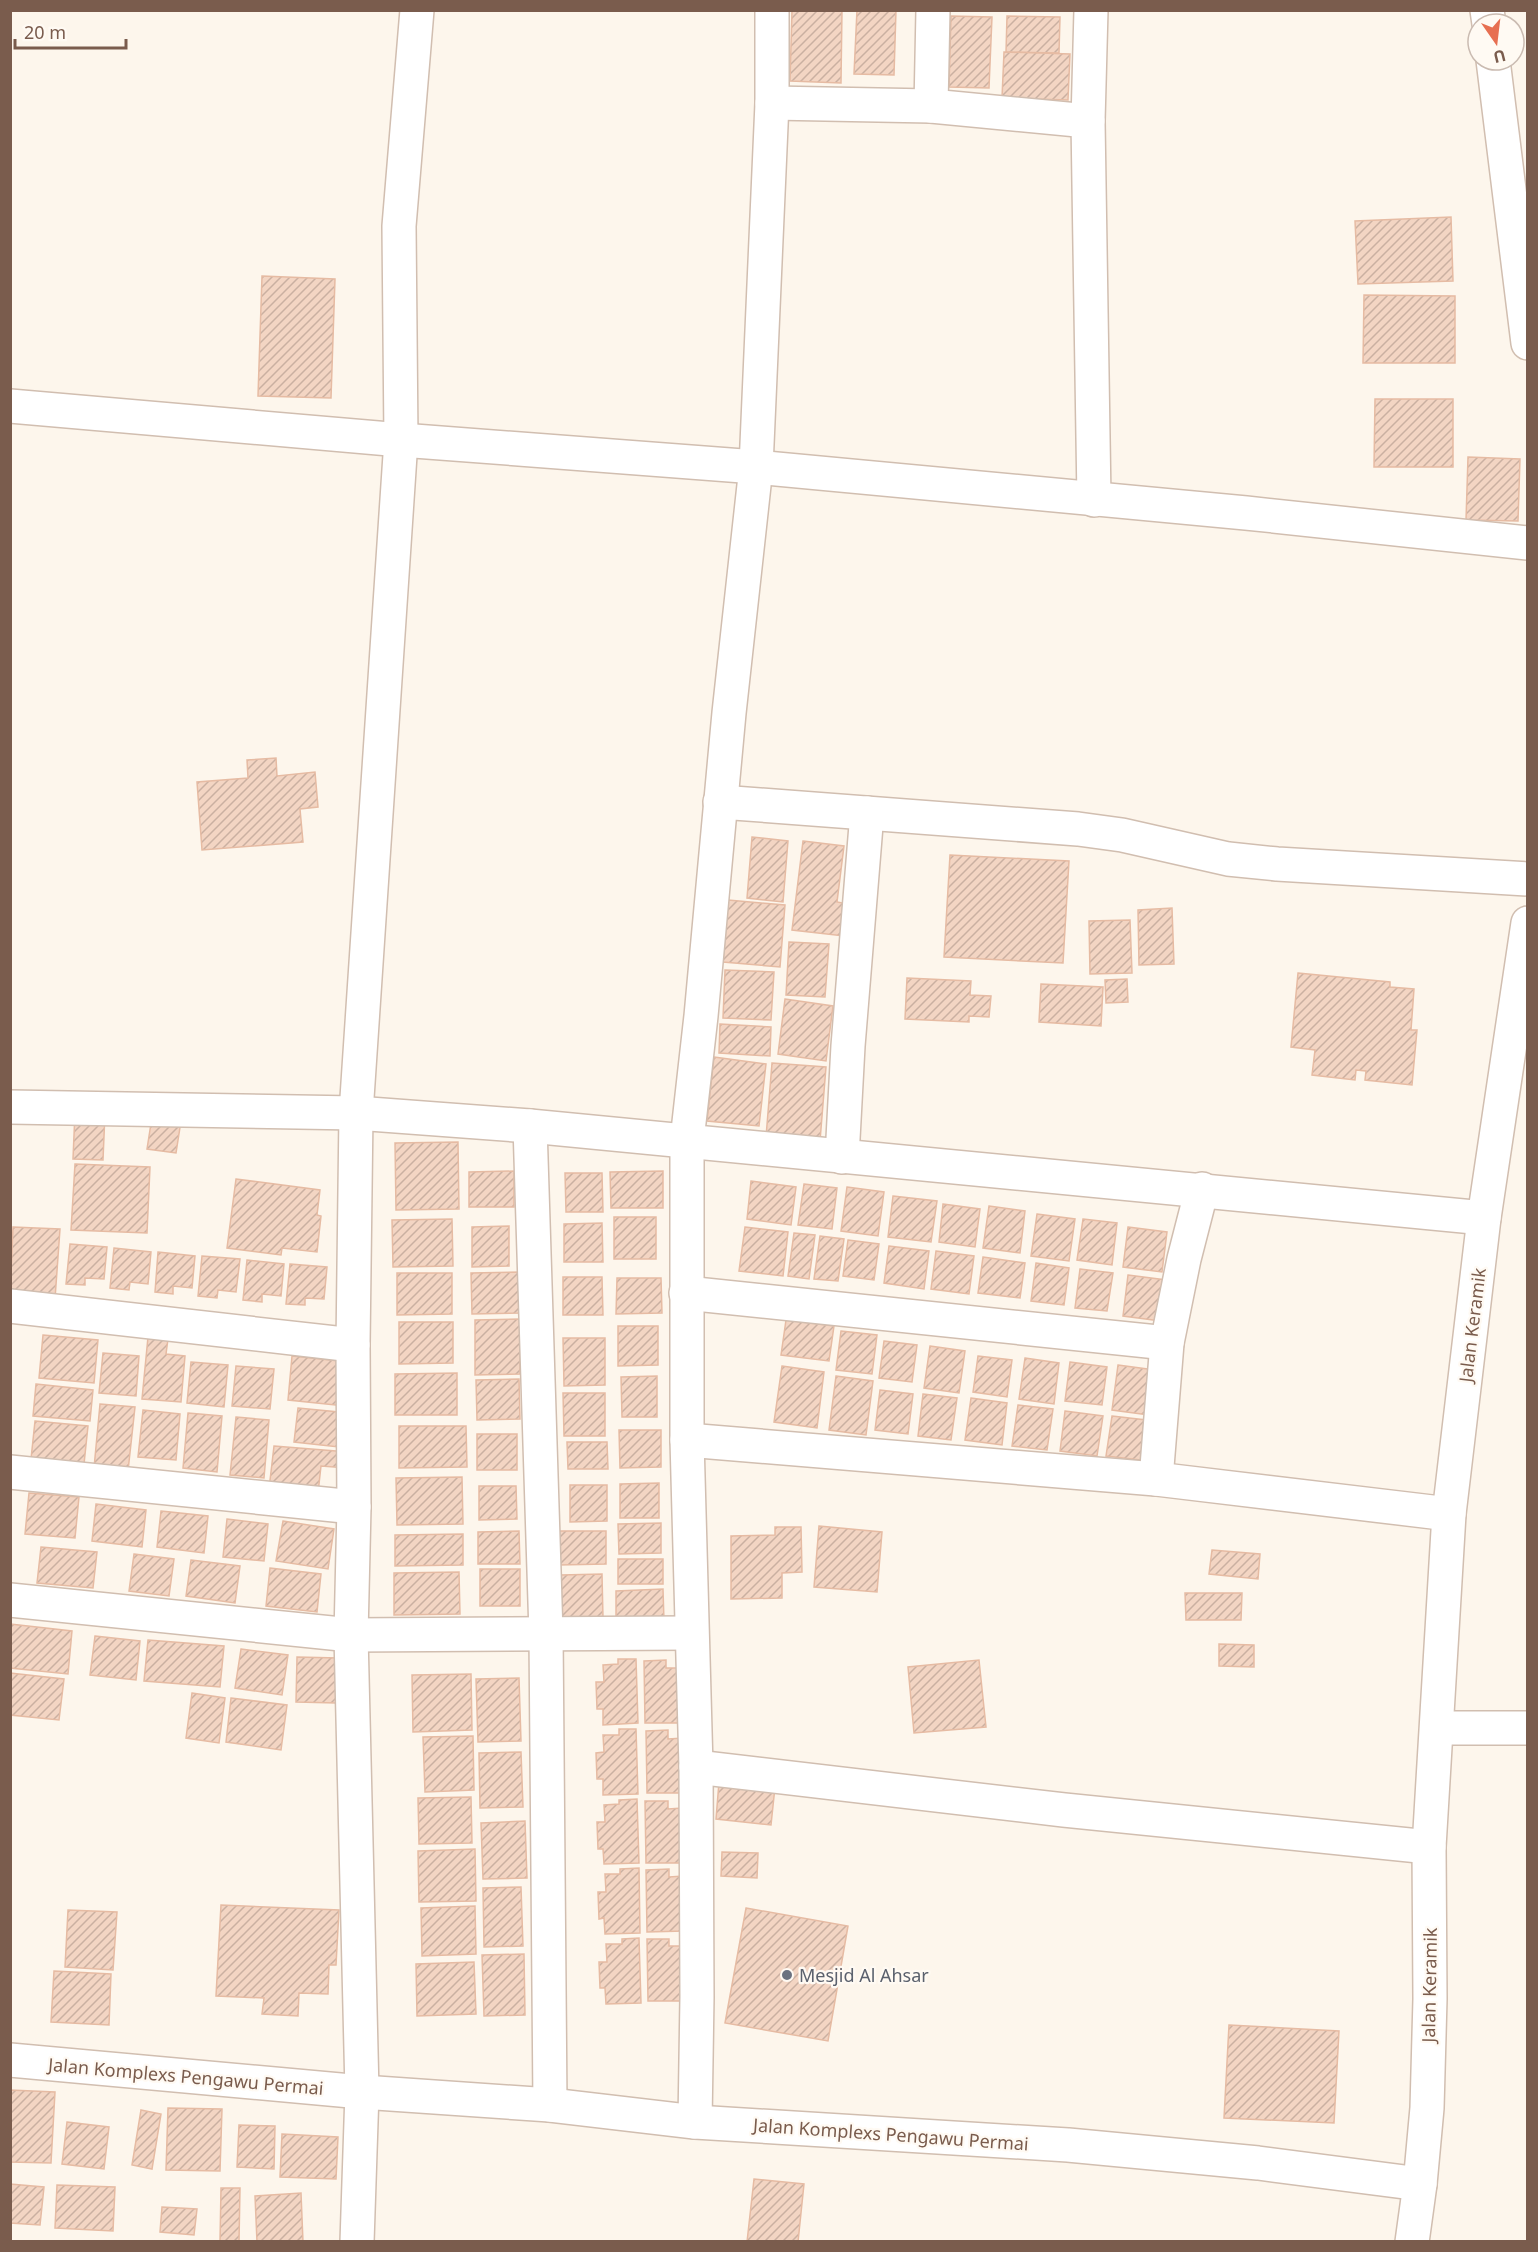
<svg xmlns="http://www.w3.org/2000/svg" width="1538" height="2252" viewBox="0 0 1538 2252" font-family="'Noto Sans',sans-serif">
  <defs>
    <pattern id="building-hatch" width="6" height="6" patternUnits="userSpaceOnUse" patternTransform="scale(1.5)"><rect width="6" height="6" fill="#f3d5c3"/><path d="M-1 1l2-2M0 6l6-6M5 7l2-2" fill="none" stroke="#cab0a1"/></pattern>
  </defs>
  <rect width="100%" height="100%" fill="#fdf6ec"/>
  <!-- building -->
  <g fill="url(#building-hatch)" stroke="#e6bba3" stroke-width="1.5">
    <path d="M792 10H842L841 83 790 81Z"/>
    <path d="M857 10H896L894 75 854 74Z"/>
    <path d="M951 16 992 17 989 88 949 87Z"/>
    <path d="M1007 16 1060 17 1059 53 1006 52Z"/>
    <path d="M1004 52 1070 54 1068 100 1002 98Z"/>
    <path d="M1451 217 1453 281 1358 284 1355 221Z"/>
    <path d="M262 276 335 279 331 398 258 396Z"/>
    <path d="M1364 295 1455 296V363H1363Z"/>
    <path d="M1375 399H1453V467H1374Z"/>
    <path d="M1468 457 1520 459 1518 521 1466 520Z"/>
    <path d="M276 758 277 776 315 772 318 807 300 809 303 842 202 850 197 782 248 778 247 760Z"/>
    <path d="M752 837 788 841 783 902 747 898Z"/>
    <path d="M803 841 844 846 837 902 848 904 844 936 792 930Z"/>
    <path d="M950 855 1069 861 1063 963 944 957Z"/>
    <path d="M728 900 785 905 780 967 723 962Z"/>
    <path d="M1172 908 1174 964 1139 965 1138 910Z"/>
    <path d="M1130 920 1132 973 1090 974 1089 921Z"/>
    <path d="M789 942 829 944 825 997 786 995Z"/>
    <path d="M725 970 774 972 771 1020 723 1018Z"/>
    <path d="M1298 973 1390 982V987L1414 989 1411 1030H1417L1412 1085 1365 1080 1366 1071 1356 1070 1355 1080 1312 1075 1315 1050 1291 1047Z"/>
    <path d="M907 978 971 981 970 995 991 996 989 1017 969 1016V1022L905 1019Z"/>
    <path d="M1127 979 1128 1002 1106 1003 1105 980Z"/>
    <path d="M1041 984 1103 987 1101 1026 1039 1022Z"/>
    <path d="M785 999 833 1006 826 1061 778 1054Z"/>
    <path d="M720 1024 771 1027 770 1056 719 1053Z"/>
    <path d="M714 1057 766 1064 759 1126 707 1121Z"/>
    <path d="M772 1063 826 1067 820 1141 766 1137Z"/>
    <path d="M75 1112 105 1113 103 1160 73 1159Z"/>
    <path d="M152 1117 181 1121 176 1153 147 1149Z"/>
    <path d="M458 1142 459 1209 396 1210 395 1143Z"/>
    <path d="M75 1164 150 1167 147 1233 71 1230Z"/>
    <path d="M514 1171V1207H469V1172Z"/>
    <path d="M663 1171V1208H611L610 1172Z"/>
    <path d="M565 1173H602L603 1212H566Z"/>
    <path d="M236 1179 320 1190 317 1215 321 1216 317 1252 282 1248 281 1255 227 1248Z"/>
    <path d="M751 1181 796 1187 791 1225 747 1219Z"/>
    <path d="M804 1184 837 1188 832 1229 798 1225Z"/>
    <path d="M847 1187 884 1192 878 1236 841 1231Z"/>
    <path d="M893 1196 937 1201 931 1242 888 1237Z"/>
    <path d="M943 1204 980 1209 975 1247 939 1242Z"/>
    <path d="M989 1206 1025 1211 1020 1253 983 1248Z"/>
    <path d="M1037 1214 1075 1219 1069 1261 1031 1256Z"/>
    <rect x="614" y="1217" width="42" height="42"/>
    <path d="M452 1219 453 1266 393 1267 392 1220Z"/>
    <path d="M1083 1219 1117 1223 1112 1265 1077 1260Z"/>
    <path d="M602 1223 603 1262H564V1224Z"/>
    <path d="M509 1226V1266L472 1267V1227Z"/>
    <path d="M13 1227 60 1229 55 1299 10 1296Z"/>
    <path d="M745 1227 788 1232 783 1276 739 1271Z"/>
    <path d="M1128 1227 1167 1232 1162 1272 1123 1267Z"/>
    <path d="M794 1233 815 1235 809 1279 788 1276Z"/>
    <path d="M820 1236 844 1239 838 1281 814 1279Z"/>
    <path d="M848 1240 879 1244 874 1280 843 1276Z"/>
    <path d="M70 1244 107 1247 104 1279 85 1278V1285L66 1284Z"/>
    <path d="M889 1246 929 1251 924 1289 884 1283Z"/>
    <path d="M114 1248 151 1252 148 1284 130 1282 129 1290 110 1288Z"/>
    <path d="M936 1251 974 1256 969 1294 931 1289Z"/>
    <path d="M158 1252 195 1256 192 1288 173 1286V1294L155 1292Z"/>
    <path d="M202 1256 240 1259 236 1292 218 1290 217 1298 198 1296Z"/>
    <path d="M983 1257 1025 1263 1020 1298 978 1293Z"/>
    <path d="M247 1260 284 1264 281 1296 262 1294V1302L243 1300Z"/>
    <path d="M1036 1263 1069 1268 1064 1305 1031 1301Z"/>
    <path d="M290 1264 327 1267 324 1299 305 1298V1305L286 1304Z"/>
    <path d="M1080 1269 1113 1273 1107 1311 1075 1308Z"/>
    <path d="M520 1272V1313L472 1314 471 1273Z"/>
    <path d="M397 1273H452V1314L397 1315Z"/>
    <path d="M1128 1275 1174 1281 1168 1322 1123 1316Z"/>
    <path d="M563 1277H602L603 1315H563Z"/>
    <path d="M617 1278H661L662 1313 616 1314Z"/>
    <path d="M520 1319V1374L475 1375V1320Z"/>
    <path d="M786 1320 834 1326 829 1361 781 1355Z"/>
    <path d="M399 1322H453V1363L399 1364Z"/>
    <path d="M618 1326H658V1365L618 1366Z"/>
    <path d="M841 1331 877 1335 872 1374 836 1370Z"/>
    <path d="M43 1335 98 1340 94 1383 39 1378Z"/>
    <path d="M148 1337 168 1339 166 1354 185 1356 181 1402 142 1399Z"/>
    <path d="M563 1338H605V1385L564 1386Z"/>
    <path d="M884 1341 917 1345 912 1382 879 1378Z"/>
    <path d="M930 1346 965 1351 959 1393 924 1388Z"/>
    <path d="M103 1353 139 1356 136 1396 99 1393Z"/>
    <path d="M292 1356 349 1362 345 1406 288 1400Z"/>
    <path d="M978 1356 1012 1360 1007 1397 973 1392Z"/>
    <path d="M1025 1358 1059 1363 1054 1404 1019 1399Z"/>
    <path d="M191 1362 228 1365 224 1407 187 1403Z"/>
    <path d="M1070 1362 1107 1367 1102 1405 1065 1401Z"/>
    <path d="M1118 1365 1162 1371 1156 1416 1112 1410Z"/>
    <path d="M236 1366 274 1369 270 1409 232 1406Z"/>
    <path d="M782 1366 824 1372 817 1428 774 1422Z"/>
    <path d="M457 1373V1415H395V1374Z"/>
    <path d="M657 1376V1417H622L621 1377Z"/>
    <path d="M836 1376 873 1381 866 1435 829 1430Z"/>
    <path d="M519 1379 520 1419 477 1420 476 1380Z"/>
    <path d="M36 1384 93 1390 90 1421 33 1416Z"/>
    <path d="M880 1390 913 1394 908 1434 875 1430Z"/>
    <path d="M563 1393H605V1436H564Z"/>
    <path d="M923 1394 957 1398 951 1440 918 1436Z"/>
    <path d="M971 1398 1007 1403 1002 1445 965 1440Z"/>
    <path d="M100 1404 135 1407 128 1471 94 1468Z"/>
    <path d="M1018 1405 1053 1409 1047 1450 1012 1446Z"/>
    <path d="M298 1408 349 1413 339 1447 294 1442Z"/>
    <path d="M143 1410 180 1414 176 1460 138 1457Z"/>
    <path d="M1065 1411 1103 1416 1097 1456 1060 1451Z"/>
    <path d="M188 1413 222 1416 217 1472 183 1468Z"/>
    <path d="M1112 1416 1155 1421 1149 1461 1106 1456Z"/>
    <path d="M236 1417 269 1420 264 1478 230 1475Z"/>
    <path d="M35 1421 88 1426 84 1464 31 1459Z"/>
    <path d="M399 1426H466L467 1467 399 1468Z"/>
    <path d="M619 1430H661V1467L620 1468Z"/>
    <rect x="477" y="1434" width="40" height="36"/>
    <path d="M567 1442H607L608 1469H568Z"/>
    <path d="M274 1446 348 1452 347 1468 321 1466 318 1493 269 1489Z"/>
    <path d="M462 1477 463 1524 397 1525 396 1478Z"/>
    <path d="M659 1483V1518H620V1484Z"/>
    <path d="M570 1485H607V1521L570 1522Z"/>
    <path d="M479 1486H516L517 1519 479 1520Z"/>
    <path d="M29 1493 79 1497 75 1538 25 1534Z"/>
    <path d="M96 1504 146 1510 142 1547 92 1541Z"/>
    <path d="M161 1511 208 1516 204 1553 157 1547Z"/>
    <path d="M227 1519 268 1524 264 1561 223 1557Z"/>
    <path d="M283 1521 334 1529 328 1569 276 1561Z"/>
    <path d="M661 1523V1553L619 1554 618 1524Z"/>
    <path d="M819 1526 882 1532 877 1592 814 1587Z"/>
    <path d="M775 1527H801L802 1572 782 1573V1598L731 1599V1536L775 1535Z"/>
    <path d="M519 1531 520 1564H478V1532Z"/>
    <path d="M559 1531H606V1564L559 1565Z"/>
    <path d="M463 1534V1565L395 1566V1535Z"/>
    <path d="M41 1547 97 1552 93 1588 37 1583Z"/>
    <path d="M1212 1550 1260 1554 1258 1579 1209 1574Z"/>
    <path d="M134 1554 174 1559 169 1596 129 1591Z"/>
    <rect x="618" y="1559" width="45" height="25"/>
    <path d="M191 1560 240 1566 235 1603 186 1596Z"/>
    <path d="M270 1568 321 1574 317 1612 266 1606Z"/>
    <rect x="480" y="1569" width="40" height="37"/>
    <path d="M459 1572 460 1614 394 1615V1573Z"/>
    <path d="M602 1574 603 1618H561V1575Z"/>
    <path d="M663 1589 664 1621 616 1622V1591Z"/>
    <path d="M1185 1593H1242L1241 1620H1186Z"/>
    <path d="M10 1624 72 1631 68 1674 10 1668Z"/>
    <path d="M95 1636 140 1641 136 1680 90 1675Z"/>
    <path d="M148 1640 224 1646 220 1687 144 1681Z"/>
    <path d="M1219 1644 1254 1645V1667L1219 1666Z"/>
    <path d="M241 1649 288 1655 282 1695 235 1688Z"/>
    <path d="M297 1657 338 1658 336 1703 296 1702Z"/>
    <path d="M618 1659H636L638 1723 603 1725V1709H597L596 1682H604L603 1665 618 1664Z"/>
    <path d="M666 1660V1668H681V1723H645L644 1661Z"/>
    <path d="M979 1660 986 1727 914 1733 908 1667Z"/>
    <path d="M10 1673 64 1679 59 1720 10 1715Z"/>
    <path d="M471 1674 472 1730 413 1732 412 1675Z"/>
    <path d="M519 1678 521 1741 478 1742 476 1679Z"/>
    <path d="M192 1693 225 1698 219 1743 186 1738Z"/>
    <path d="M231 1698 287 1705 281 1750 226 1742Z"/>
    <path d="M619 1729H636L638 1794 603 1795V1779H597L596 1753 604 1752 603 1735H619Z"/>
    <path d="M668 1730V1739L683 1738V1793H647L646 1731Z"/>
    <path d="M473 1736 474 1790 425 1792 423 1737Z"/>
    <path d="M521 1752 523 1807 480 1808 479 1753Z"/>
    <path d="M719 1782 775 1787 771 1825 716 1819Z"/>
    <path d="M471 1797 472 1843 419 1844 418 1798Z"/>
    <path d="M637 1799 639 1863 604 1864 603 1849H598L597 1822H605L604 1805 619 1804V1800Z"/>
    <path d="M645 1801H668V1809L682 1808 683 1863H646Z"/>
    <path d="M525 1821 527 1878 483 1879 481 1823Z"/>
    <path d="M475 1849 476 1901 419 1902 418 1851Z"/>
    <path d="M722 1852 758 1853 757 1878 721 1876Z"/>
    <path d="M639 1868 640 1933 605 1934 604 1918 599 1919 598 1892H606L605 1874H620V1869Z"/>
    <path d="M669 1869V1877L683 1876 684 1931 647 1932 646 1870Z"/>
    <path d="M521 1887 523 1946 484 1947 483 1888Z"/>
    <path d="M221 1905 339 1910 336 1965H329L328 1994 299 1993 298 2016 262 2014 264 1998 216 1996Z"/>
    <path d="M475 1906 476 1954 422 1956 421 1908Z"/>
    <path d="M746 1908 848 1926 828 2041 725 2023Z"/>
    <path d="M68 1910 117 1912 113 1970 65 1967Z"/>
    <path d="M639 1938 641 2003 606 2004 605 1988H600L599 1962H607L606 1944H622V1939Z"/>
    <path d="M647 1939H669V1946H684L685 2001H648Z"/>
    <path d="M524 1954 525 2015 484 2016 482 1955Z"/>
    <path d="M474 1962 476 2014 417 2016 416 1964Z"/>
    <path d="M54 1971 111 1974 109 2025 51 2022Z"/>
    <path d="M1229 2025 1339 2031 1334 2123 1224 2118Z"/>
    <path d="M10 2090 55 2092 51 2163 10 2162Z"/>
    <path d="M168 2108 222 2109 220 2171 166 2170Z"/>
    <path d="M141 2110 161 2114 152 2169 132 2165Z"/>
    <path d="M67 2122 109 2127 104 2169 62 2164Z"/>
    <path d="M239 2125 275 2126 274 2169 237 2167Z"/>
    <path d="M282 2134 338 2137 336 2179 280 2177Z"/>
    <path d="M754 2179 804 2184 798 2242H747Z"/>
    <path d="M10 2184 44 2187 40 2225 10 2223Z"/>
    <path d="M57 2185 115 2187 113 2231 55 2228Z"/>
    <path d="M221 2188H240L239 2242H220Z"/>
    <path d="M301 2193 303 2242H257L255 2196Z"/>
    <path d="M162 2207 197 2209 194 2235 160 2232Z"/>
  </g>
  <g fill="none" stroke-linecap="round" stroke-linejoin="round">
    <defs>
      <g id="minor">
        <path d="M933 10 931 106 1088 121"/>
        <path d="M1091 10 1088 121 1094 500"/>
        <path d="M1487 10 1489 24"/>
        <path d="M1493 60 1528 343"/>
        <path d="M772 103 931 106"/>
        <path d="M10 406 401 440 756 467 1246 513 1528 543"/>
        <path d="M720 802 1078 829 1122 835 1228 859 1277 864 1528 879"/>
        <path d="M10 1107 356 1113 530 1126 1484 1218"/>
        <path d="M530 1126 546 1634 550 2105"/>
        <path d="M842 1157 848 1046 867 813"/>
        <path d="M686 1293 1167 1343"/>
        <path d="M10 1306 353 1345"/>
        <path d="M687 1440 1156 1479 1449 1514"/>
        <path d="M10 1472 354 1507"/>
        <path d="M1156 1479 1167 1343 1184 1259 1202 1189"/>
        <path d="M10 1600 351 1635 691 1633"/>
        <path d="M1437 1728H1528"/>
        <path d="M696 1767 1064 1810 1429 1847"/>
        <path d="M10 2060 362 2092 550 2105 695 2122 1068 2145 1258 2163 1420 2184"/>
        <path d="M695 2122 697 1997 696 1767 687 1440V1140L701 1016 729 713 756 467 772 103V10"/>
        <path d="M357 2242 362 2092 351 1635 354 1507 353 1345 356 1113 401 440 399 226 417 10"/>
        <path d="M1412 2242 1420 2184 1427 2108 1430 1999 1429 1847 1449 1514 1484 1218 1528 923"/>
      </g>
    </defs>
    <!-- minor casing -->
    <use href="#minor" stroke="#d1beb0" stroke-width="36"/>
    <!-- minor -->
    <use href="#minor" stroke="#fff" stroke-width="33"/>
  </g>
  <!-- markers -->
  <circle fill="#6b7280" stroke="#fffaf3" stroke-width="2" cx="787" cy="1975" r="6"/>
  <g text-anchor="middle" dominant-baseline="central" stroke-width="4.5" stroke-linejoin="round" paint-order="stroke">
    <!-- street labels -->
    <g font-size="18" fill="#7a5c4d" stroke="#fffaf3">
      <text transform="translate(1472 1325) rotate(-83)">Jalan Keramik</text>
      <text transform="translate(1429 1985) rotate(-89)">Jalan Keramik</text>
      <text transform="translate(186 2076) rotate(5)">Jalan Komplexs Pengawu Permai</text>
      <text transform="translate(891 2134) rotate(4)">Jalan Komplexs Pengawu Permai</text>
    </g>
    <!-- worship labels -->
    <g font-size="18" fill="#5b616d" stroke="#fffaf3" text-anchor="start">
      <text x="799" y="1975">Mesjid Al Ahsar</text>
    </g>
  </g>
  <!-- border -->
  <rect width="1538" height="2252" fill="none" stroke="#7a5c4d" stroke-width="24"/>
  <!-- north arrow -->
  <g transform="translate(1496 42) rotate(166)"><circle r="28" fill="#fffaf3" stroke="#cabbb1" stroke-width="1.5"/>
  <path d="M0-4.5L10 22L0 15L-10 22Z" fill="#e76f51"/>
  <text y="-9" font-size="16" font-weight="bold" text-anchor="middle" fill="#7a5c4d">U</text>
  </g>
  <!-- scale -->
  <path d="M15 39v9h111v-9" fill="none" stroke="#7a5c4d" stroke-width="3"/>
  <text x="24" y="39" font-size="18" fill="#7a5c4d" stroke="#fffaf3" stroke-width="4.5" paint-order="stroke">20 m</text>
</svg>
